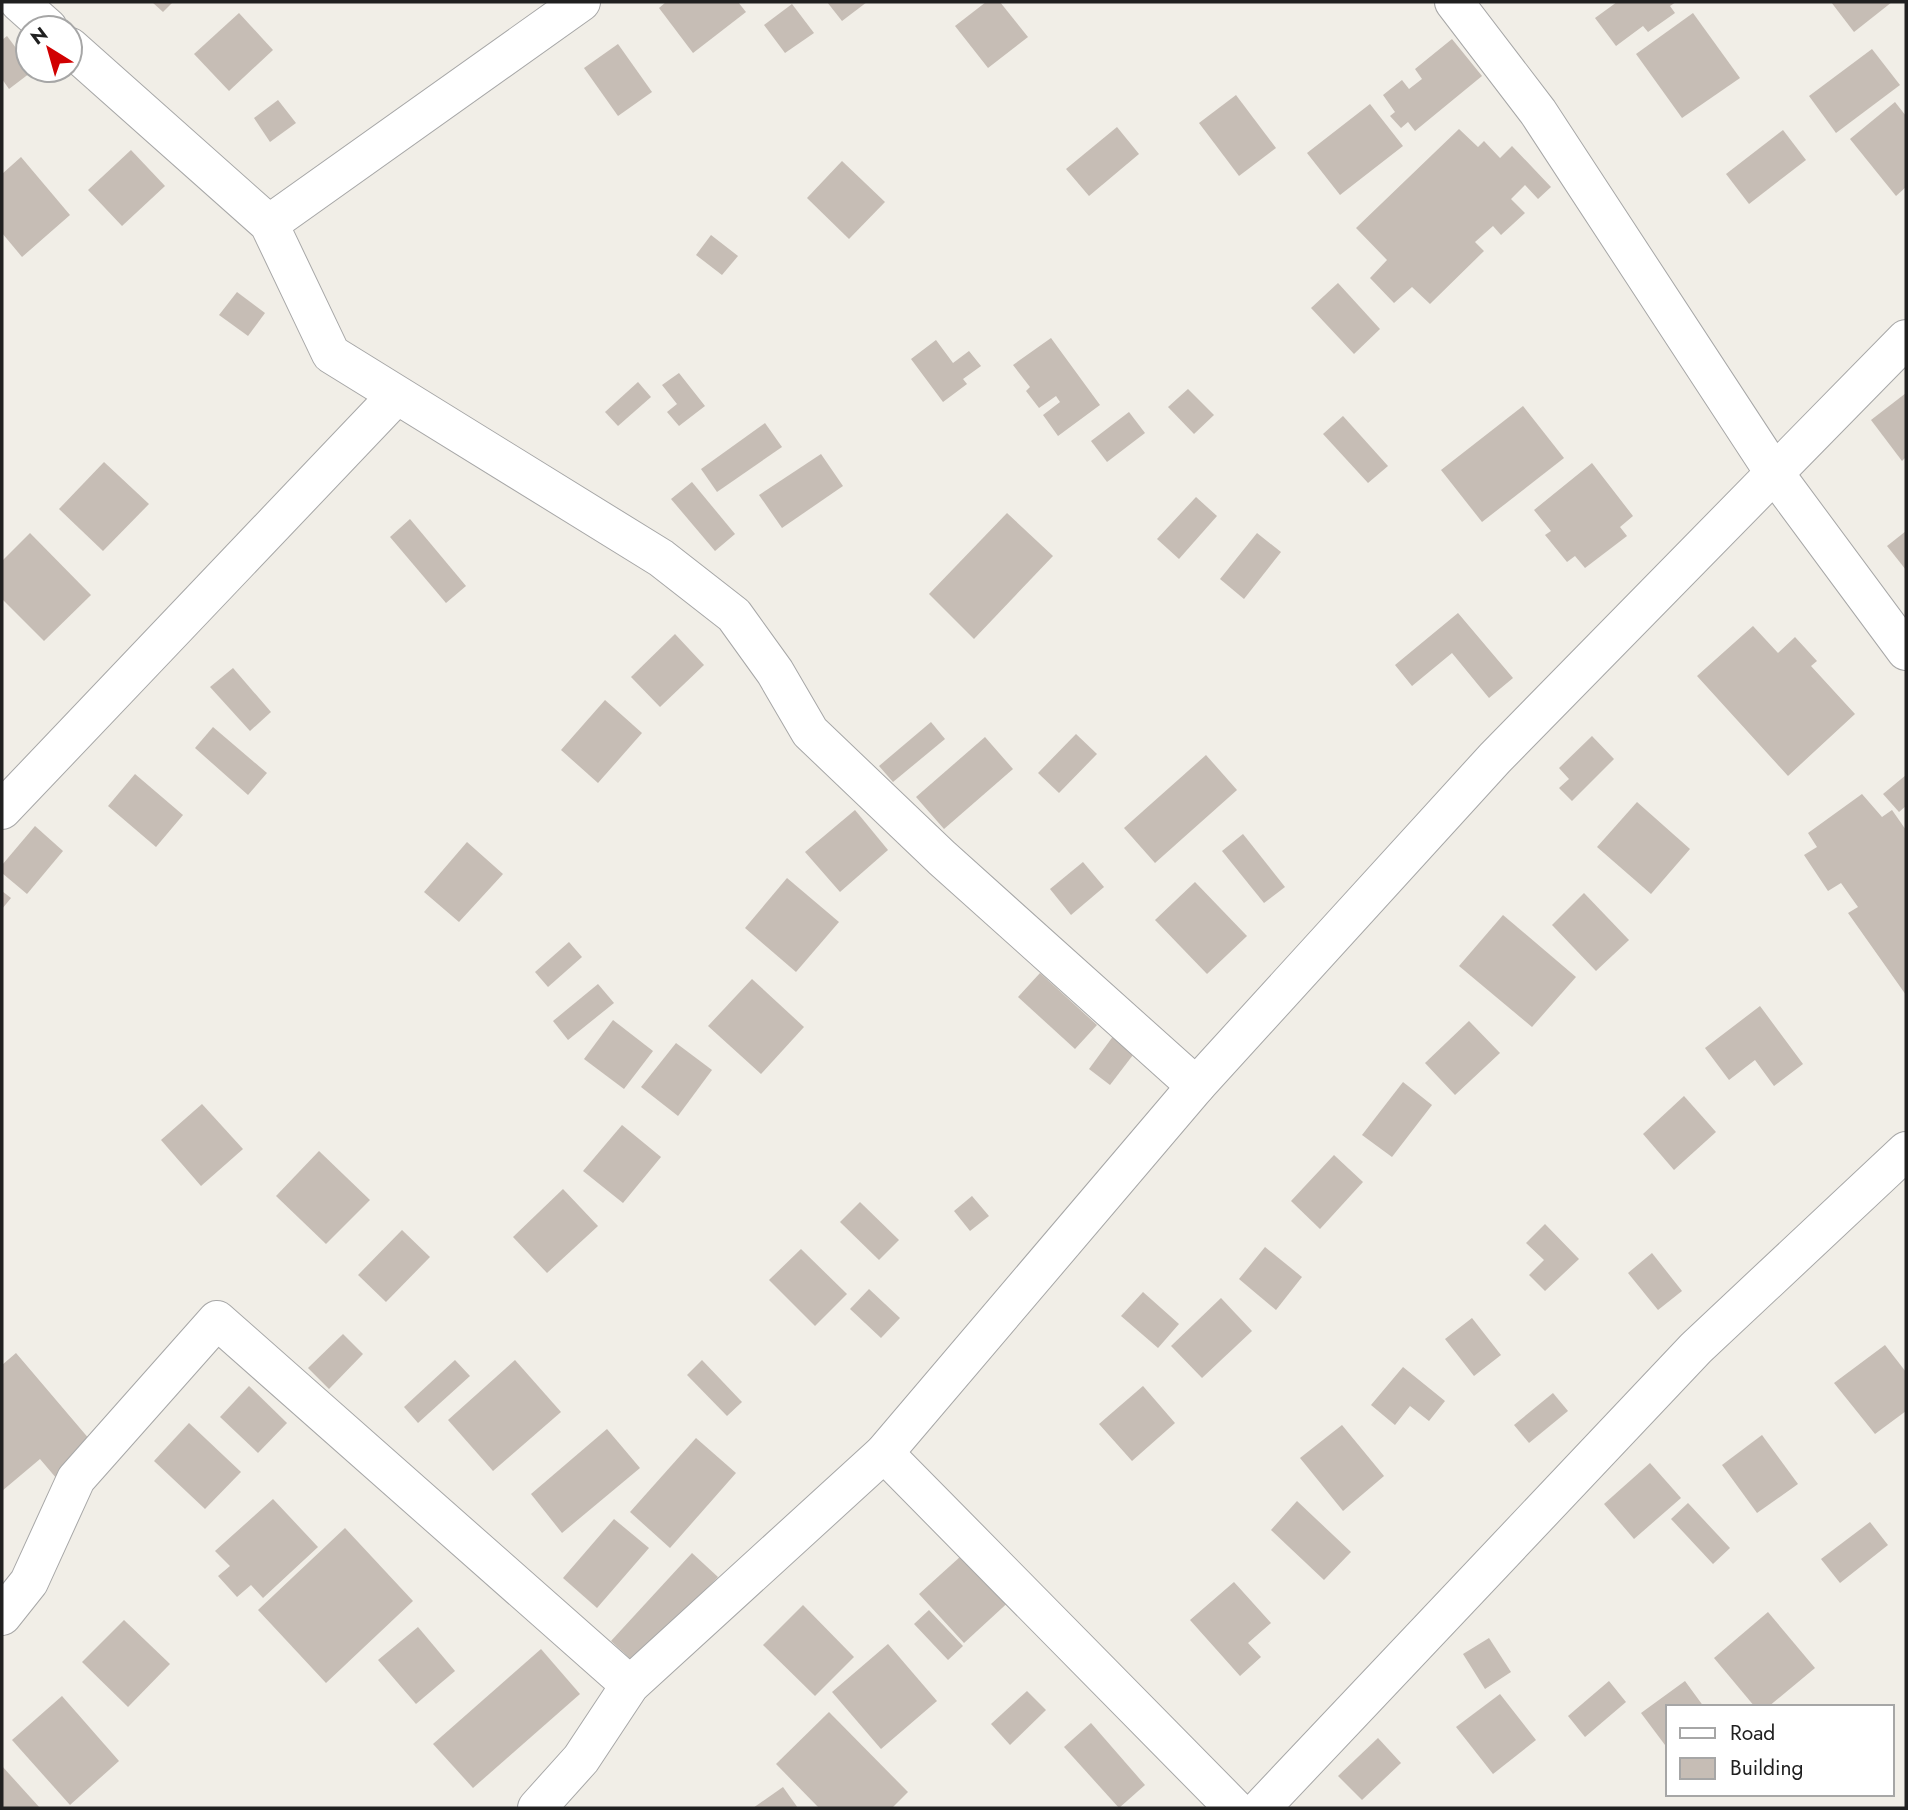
<svg xmlns="http://www.w3.org/2000/svg" width="1908" height="1810" viewBox="0 0 1908 1810" font-family="Jost,sans-serif">
  <rect width="100%" height="100%" fill="#f1eee7"/>
  <!-- building -->
  <g fill="#c6bdb5">
    <path d="M152 2H173L163 12Z"/>
    <path d="M666 2H738L746 12 693 53 659 8Z"/>
    <path d="M827 2H867L842 21Z"/>
    <path d="M986 2H1000L1028 37 988 68 955 26Z"/>
    <path d="M1617 2H1676L1670 6 1675 13 1648 32 1643 26 1616 46 1595 18Z"/>
    <path d="M1831 2H1892L1854 32Z"/>
    <path d="M792 4 814 33 785 53 764 25Z"/>
    <path d="M239 13 273 50 229 91 194 54Z"/>
    <path d="M1693 13 1740 78 1682 118 1636 54Z"/>
    <path d="M7 36 28 64V70H34L9 89 2 79V40Z"/>
    <path d="M1452 39 1482 76 1415 131 1408 122 1401 128 1390 116 1395 112 1383 95 1402 80 1409 89 1422 79 1415 69Z"/>
    <path d="M618 44 652 92 618 116 584 68Z"/>
    <path d="M1872 49 1900 85 1836 133 1809 96Z"/>
    <path d="M1236 95 1276 148 1239 176 1199 123Z"/>
    <path d="M278 100 296 123 270 142 254 118Z"/>
    <path d="M1895 102 1906 116V187L1896 196 1850 139Z"/>
    <path d="M1370 104 1403 146 1340 195 1307 153Z"/>
    <path d="M1117 127 1139 154 1089 196 1066 169Z"/>
    <path d="M1459 129 1478 147 1484 141 1500 158 1512 146 1551 187 1538 199 1525 185 1511 199 1525 213 1501 235 1493 226 1475 242 1484 251 1430 304 1412 287 1394 303 1370 278 1387 260 1356 228Z"/>
    <path d="M1783 130 1806 160 1749 204 1726 174Z"/>
    <path d="M131 150 165 186 122 226 88 190Z"/>
    <path d="M21 157 70 215 22 257 2 233V174Z"/>
    <path d="M842 161 885 202 849 239 807 198Z"/>
    <path d="M711 235 738 256 722 275 696 255Z"/>
    <path d="M1338 283 1380 329 1354 354 1311 308Z"/>
    <path d="M237 292 265 313 248 336 219 315Z"/>
    <path d="M1051 338 1100 405 1058 436 1043 415 1060 402 1056 396 1039 408 1026 391 1030 387 1013 365Z"/>
    <path d="M936 340 953 363 969 351 981 366 963 379 967 384 943 402 911 359Z"/>
    <path d="M679 373 705 406 679 426 667 412 677 404 662 385Z"/>
    <path d="M638 382 651 397 618 426 605 412Z"/>
    <path d="M1188 389 1214 415 1194 434 1168 407Z"/>
    <path d="M1906 393V457L1902 461 1871 420Z"/>
    <path d="M1523 406 1564 458 1482 522 1441 470Z"/>
    <path d="M1129 412 1145 433 1107 462 1091 441Z"/>
    <path d="M1343 416 1388 466 1368 483 1323 434Z"/>
    <path d="M765 423 782 447 717 492 701 469Z"/>
    <path d="M821 454 843 486 782 528 759 495Z"/>
    <path d="M104 462 149 504 103 551 59 509Z"/>
    <path d="M1592 463 1633 516 1620 527 1627 536 1585 568 1575 556 1567 562 1545 535 1551 531 1534 510Z"/>
    <path d="M692 482 735 534 715 551 671 499Z"/>
    <path d="M1196 497 1217 516 1179 559 1157 539Z"/>
    <path d="M1007 513 1053 556 974 639 929 594Z"/>
    <path d="M410 519 466 586 446 603 390 537Z"/>
    <path d="M1906 531V570L1887 546Z"/>
    <path d="M30 533 91 595 44 641 2 599V561Z"/>
    <path d="M1257 533 1281 552 1244 599 1220 579Z"/>
    <path d="M1458 613 1513 678 1489 698 1452 653 1412 686 1395 665Z"/>
    <path d="M1753 626 1778 653 1795 637 1817 661 1811 666 1855 714 1788 776 1697 676Z"/>
    <path d="M675 634 704 665 660 707 631 677Z"/>
    <path d="M233 668 271 712 250 731 210 687Z"/>
    <path d="M605 700 642 733 598 783 561 750Z"/>
    <path d="M931 722 945 739 893 782 879 766Z"/>
    <path d="M213 727 267 773 248 795 195 748Z"/>
    <path d="M1076 734 1097 754 1059 793 1038 773Z"/>
    <path d="M1592 736 1614 759 1572 801 1559 788 1569 779 1559 768Z"/>
    <path d="M985 737 1013 769 944 829 916 797Z"/>
    <path d="M1206 755 1237 790 1155 863 1124 828Z"/>
    <path d="M135 774 183 815 156 847 108 806Z"/>
    <path d="M1906 775V806L1899 812 1883 794Z"/>
    <path d="M1862 794 1882 817 1892 810 1906 830V995L1848 913 1858 907 1841 883 1828 891 1804 855 1817 847 1808 833Z"/>
    <path d="M1637 802 1690 849 1651 894 1597 847Z"/>
    <path d="M855 810 888 850 840 892 805 852Z"/>
    <path d="M35 826 63 851 27 894 2 873V865Z"/>
    <path d="M1243 834 1285 887 1264 903 1222 851Z"/>
    <path d="M467 842 503 874 459 922 424 892Z"/>
    <path d="M1083 862 1104 887 1071 915 1050 889Z"/>
    <path d="M787 878 839 922 796 972 745 928Z"/>
    <path d="M1195 882 1247 936 1207 974 1155 920Z"/>
    <path d="M2 891 11 898 2 909Z"/>
    <path d="M1584 893 1629 940 1596 971 1552 925Z"/>
    <path d="M1503 915 1576 977 1532 1027 1459 966Z"/>
    <path d="M569 942 582 957 548 987 535 972Z"/>
    <path d="M1040 973 1097 1025 1075 1049 1018 997Z"/>
    <path d="M752 979 804 1027 761 1074 708 1026Z"/>
    <path d="M598 984 614 1003 568 1040 553 1021Z"/>
    <path d="M1760 1006 1803 1064 1774 1086 1755 1060 1729 1080 1705 1048Z"/>
    <path d="M613 1020 653 1051 624 1089 584 1059Z"/>
    <path d="M1469 1021 1500 1053 1455 1095 1425 1063Z"/>
    <path d="M1114 1035 1136 1051 1110 1085 1089 1069Z"/>
    <path d="M676 1043 712 1070 678 1116 641 1087Z"/>
    <path d="M1403 1082 1432 1105 1392 1157 1362 1135Z"/>
    <path d="M1684 1096 1716 1132 1674 1170 1643 1134Z"/>
    <path d="M202 1104 243 1149 201 1186 161 1140Z"/>
    <path d="M622 1125 661 1157 623 1203 583 1171Z"/>
    <path d="M319 1151 370 1200 326 1244 276 1196Z"/>
    <path d="M1334 1155 1363 1182 1320 1229 1291 1201Z"/>
    <path d="M563 1189 598 1226 547 1273 513 1237Z"/>
    <path d="M972 1196 989 1216 970 1231 954 1211Z"/>
    <path d="M860 1202 899 1240 879 1260 840 1222Z"/>
    <path d="M1545 1224 1579 1259 1545 1291 1529 1275 1544 1260 1526 1243Z"/>
    <path d="M402 1230 430 1257 386 1302 358 1275Z"/>
    <path d="M1265 1247 1302 1277 1276 1310 1239 1279Z"/>
    <path d="M801 1249 847 1294 815 1326 769 1280Z"/>
    <path d="M1652 1253 1682 1291 1658 1310 1628 1273Z"/>
    <path d="M869 1289 900 1318 881 1338 850 1309Z"/>
    <path d="M1143 1292 1179 1324 1158 1348 1121 1316Z"/>
    <path d="M1221 1298 1252 1331 1202 1378 1171 1346Z"/>
    <path d="M1472 1318 1501 1355 1474 1376 1445 1339Z"/>
    <path d="M343 1334 363 1354 329 1389 308 1368Z"/>
    <path d="M1885 1345 1906 1372V1411L1875 1434 1834 1383Z"/>
    <path d="M16 1353 96 1447 57 1479 40 1459 2 1491V1365Z"/>
    <path d="M455 1360 470 1376 418 1423 404 1407Z"/>
    <path d="M515 1360 561 1412 493 1471 448 1420Z"/>
    <path d="M702 1360 742 1402 727 1416 687 1375Z"/>
    <path d="M1403 1367 1445 1401 1429 1421 1410 1406 1395 1425 1371 1405Z"/>
    <path d="M249 1386 287 1423 258 1453 220 1417Z"/>
    <path d="M1143 1386 1175 1423 1132 1461 1099 1424Z"/>
    <path d="M1553 1393 1568 1411 1529 1443 1514 1425Z"/>
    <path d="M189 1423 241 1472 205 1509 154 1461Z"/>
    <path d="M1342 1425 1384 1476 1343 1511 1300 1458Z"/>
    <path d="M607 1429 640 1468 562 1533 531 1494Z"/>
    <path d="M1762 1435 1798 1484 1757 1513 1722 1465Z"/>
    <path d="M696 1438 736 1473 670 1548 630 1512Z"/>
    <path d="M1650 1463 1681 1498 1634 1539 1604 1504Z"/>
    <path d="M273 1499 318 1547 263 1598 251 1585 237 1597 218 1576 230 1566 215 1551Z"/>
    <path d="M1297 1501 1351 1552 1324 1580 1271 1530Z"/>
    <path d="M1688 1503 1730 1548 1713 1564 1671 1519Z"/>
    <path d="M614 1519 649 1548 597 1608 563 1578Z"/>
    <path d="M1870 1522 1888 1545 1840 1583 1821 1559Z"/>
    <path d="M345 1528 413 1601 326 1683 258 1610Z"/>
    <path d="M971 1547 1014 1597 964 1643 919 1594Z"/>
    <path d="M692 1553 718 1577 636 1664 611 1641Z"/>
    <path d="M1234 1582 1271 1623 1248 1643 1261 1657 1240 1676 1190 1620Z"/>
    <path d="M803 1605 854 1657 815 1696 763 1645Z"/>
    <path d="M929 1610 963 1646 948 1660 914 1624Z"/>
    <path d="M1768 1612 1815 1668 1768 1707H1755L1714 1658Z"/>
    <path d="M124 1620 170 1664 128 1707 82 1662Z"/>
    <path d="M418 1627 455 1671 416 1704 378 1660Z"/>
    <path d="M1489 1638 1511 1672 1485 1689 1463 1654Z"/>
    <path d="M888 1644 937 1701 881 1749 832 1692Z"/>
    <path d="M541 1649 580 1694 473 1788 433 1744Z"/>
    <path d="M1609 1681 1626 1702 1585 1737 1568 1716Z"/>
    <path d="M1685 1681 1704 1707H1668V1749L1641 1713Z"/>
    <path d="M1027 1691 1046 1710 1010 1745 991 1724Z"/>
    <path d="M1500 1694 1536 1740 1493 1774 1456 1727Z"/>
    <path d="M62 1696 119 1761 70 1805 12 1740Z"/>
    <path d="M829 1712 908 1792 892 1808H819L776 1764Z"/>
    <path d="M1091 1723 1145 1785 1119 1808 1064 1747Z"/>
    <path d="M1378 1738 1401 1763 1362 1800 1338 1776Z"/>
    <path d="M2 1766 40 1808H2Z"/>
    <path d="M783 1787 798 1808H753Z"/>
  </g>
  <g fill="none" stroke-linecap="round" stroke-linejoin="round">
    <defs>
      <g id="street">
        <path d="M19 2 48 28"/>
        <path d="M1454 2 1538 112 1775 474 1906 651"/>
        <path d="M70 47 269 224 331 354 661 558 734 615 775 672 810 732 942 858 1196 1086"/>
        <path d="M269 224 581 2"/>
        <path d="M2 810 396 396"/>
        <path d="M884 1453 1234 1808"/>
        <path d="M2 1616 29 1582 76 1479 217 1320 630 1685"/>
        <path d="M537 1808 581 1759 630 1685 884 1453 1196 1086 1495 758 1906 339"/>
        <path d="M1261 1808 1696 1348 1906 1151"/>
      </g>
    </defs>
    <!-- street casing -->
    <use href="#street" stroke="#a7a7a7" stroke-width="40"/>
    <!-- street -->
    <use href="#street" stroke="#fff" stroke-width="38"/>
  </g>
  <!-- border -->
  <rect width="1908" height="1810" fill="none" stroke="#202020" stroke-width="7"/>
  <!-- legend -->
  <rect x="1666" y="1705" width="228" height="91" fill="#ffffff" stroke="#a6a6a6" stroke-width="2"/>
  <rect x="1680" y="1728" width="35" height="10" fill="#ffffff" stroke="#a6a6a6" stroke-width="2"/>
  <text x="1730" y="1740" font-size="21" fill="#202020">Road</text>
  <rect x="1680" y="1758" width="35" height="21" fill="#c6bdb5" stroke="#a6a6a6" stroke-width="2"/>
  <text x="1730" y="1775" font-size="21" fill="#202020">Building</text>
  <!-- north arrow -->
  <g transform="translate(49 49) rotate(323)"><circle r="33" fill="#ffffff" stroke="#a6a6a6" stroke-width="2"/>
  <path d="M0-5L12 26L0 18L-12 26Z" fill="#d10001"/>
  <text y="-10" font-size="19" font-weight="bold" text-anchor="middle" fill="#202020">N</text>
  </g>
</svg>
